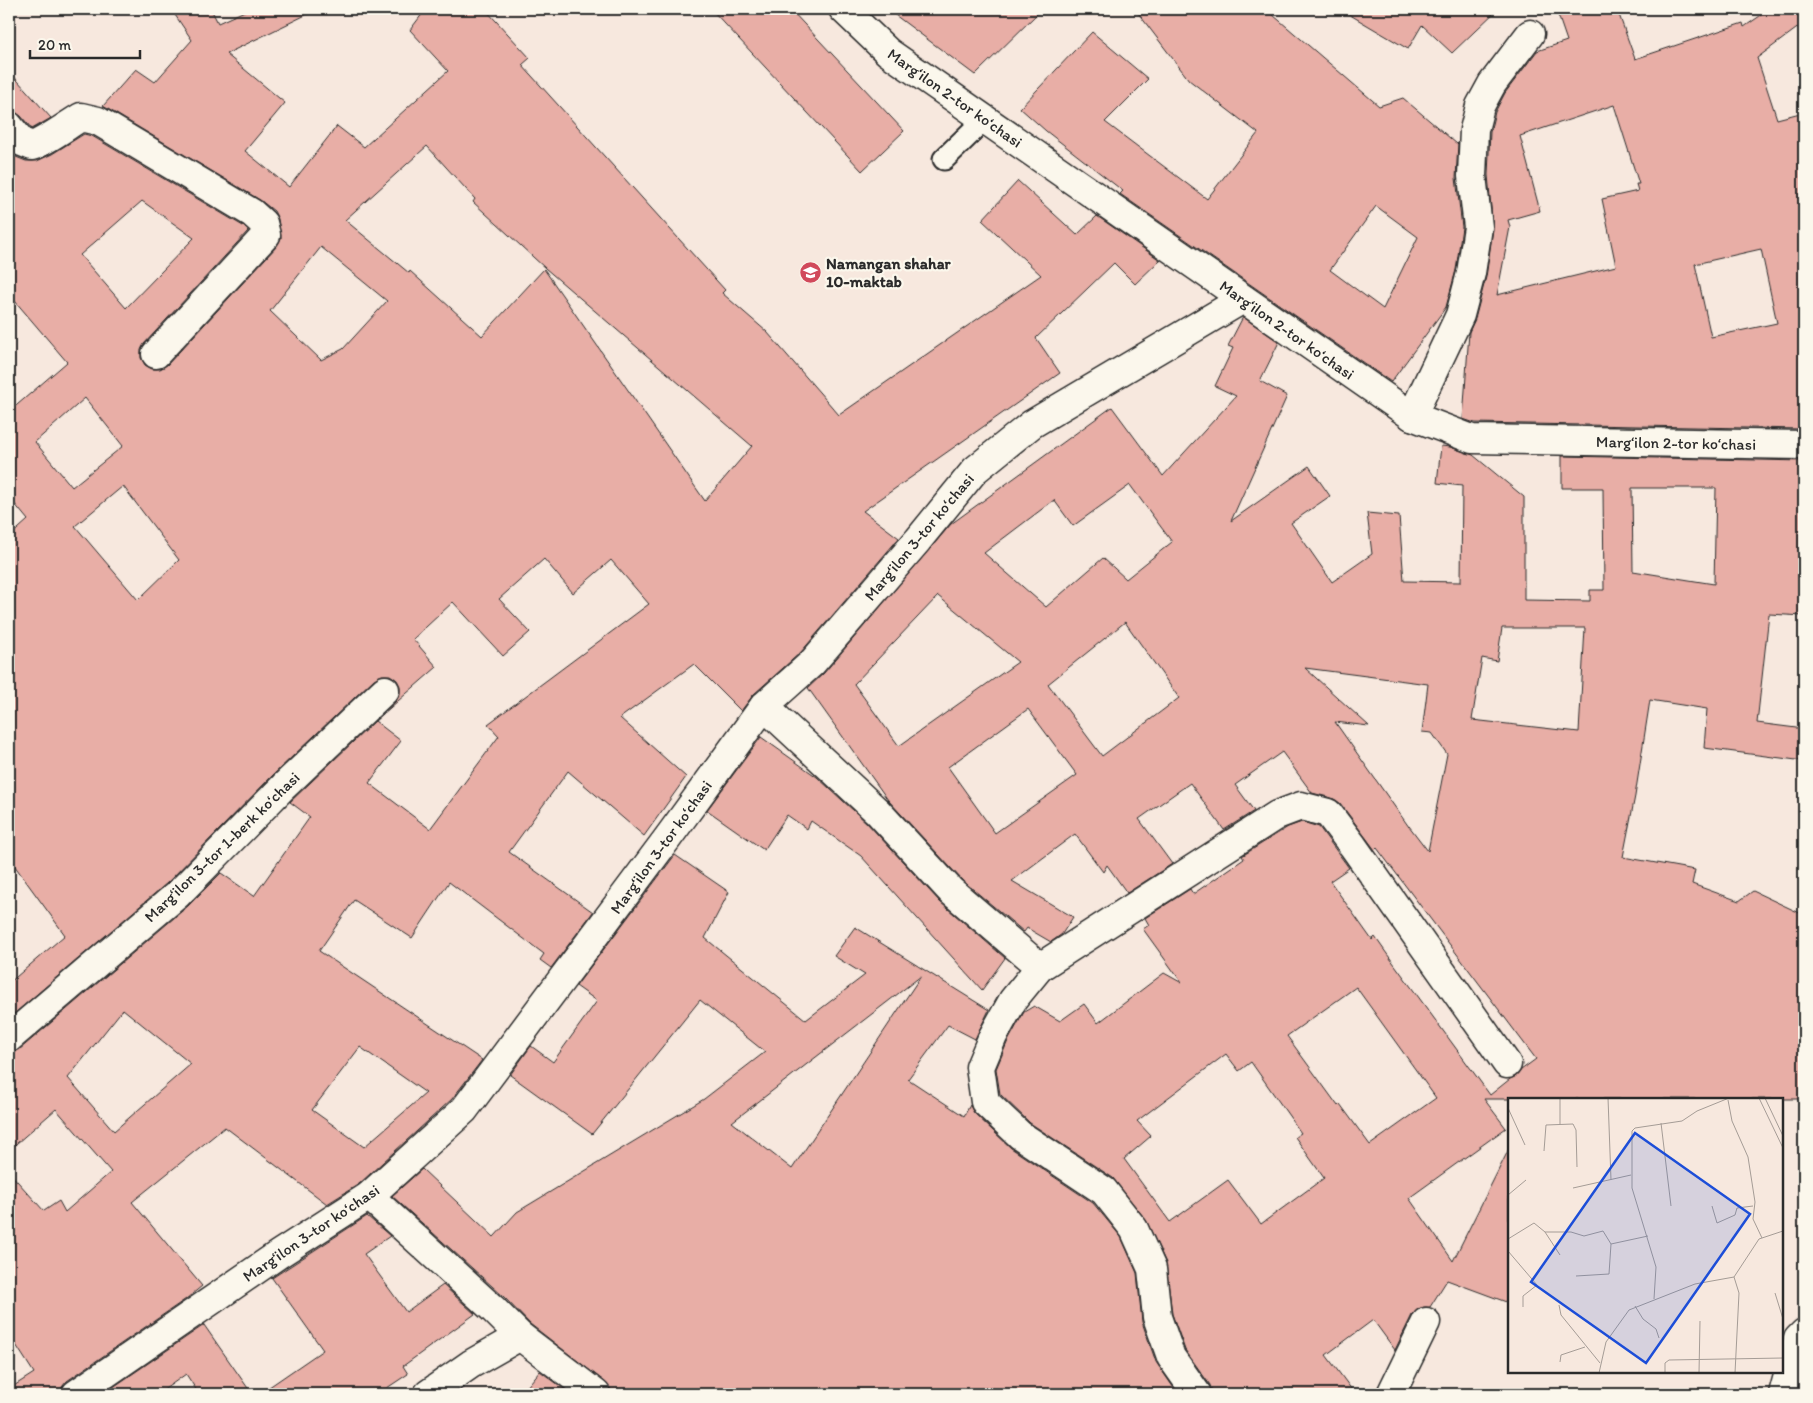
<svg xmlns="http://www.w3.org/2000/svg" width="1813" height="1403" viewBox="0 0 1813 1403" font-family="Itim,sans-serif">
  <rect width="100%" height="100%" fill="#f7e8de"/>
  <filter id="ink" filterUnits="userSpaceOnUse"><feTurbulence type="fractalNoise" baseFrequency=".02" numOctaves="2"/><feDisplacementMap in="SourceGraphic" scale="10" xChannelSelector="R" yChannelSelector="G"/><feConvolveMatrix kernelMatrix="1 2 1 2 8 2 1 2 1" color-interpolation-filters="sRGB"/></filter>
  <g filter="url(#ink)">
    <!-- building -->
    <g fill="#e8aea6" stroke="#2b2b2b" fill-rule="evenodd">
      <path d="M171 9H211L218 23 249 9H318L226 54 285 103 245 151 289 187 337 126 364 147 448 71 410 30 426 9H485L530 58 522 65 725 290 722 293 767 332 839 415 1041 275 982 220 1018 181 1077 235 1097 216 1160 260 1135 284 1114 263 1036 338 1060 373 863 511 899 538 801 652 754 694 741 711 694 664 620 718 686 777 644 836 568 771 509 852 593 912 551 968 540 960 544 954 449 882 412 938 354 900 319 951 482 1060 452 1099 359 1184 327 1204 225 1127 132 1202 202 1286 186 1299 67 1381 62 1387 61 1394H9V1389L34 1373 9 1334V1172L44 1211 59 1201 65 1212 111 1172 56 1109 9 1150V1053L19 1050 188 906 221 873 254 896 310 817 290 802 396 701 400 694V686L397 680 390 675H382L374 679 273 775 167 883 9 1018V983L65 935 9 858V537L28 520 9 497V410L10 411 67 362 9 294V150L16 157 26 161H37L52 154 84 134 92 136 243 226 248 231 144 344 141 350V358L145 365 152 369H160L167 365 277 246 281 238 278 219 274 211 260 200 103 106 136 69 155 82 192 40ZM427 146 475 199 473 202 545 268 752 446 705 501 544 269 482 336 410 271 409 273 345 220ZM142 201 194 238 126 308 80 255ZM321 247 387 301 343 349 321 360 270 311ZM85 398 123 446 72 487 35 442ZM123 486 179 560 138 600 75 526ZM544 559 573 593 611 560 649 604 488 724 499 736 430 829 369 783 401 741 375 721 437 667 413 639 453 602 503 656 530 632 499 599ZM123 1009 191 1064 114 1131 68 1078ZM360 1047 426 1093 364 1147 312 1110Z"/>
      <path d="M711 9H790L904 131 862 171Z"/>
      <path d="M887 9H1042L975 75Z"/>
      <path d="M1135 9H1266L1379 106 1403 98 1457 144 1458 143 1456 178 1462 227 1456 270 1446 307 1391 382 1120 194 1123 191 1046 131 1020 108 1092 32 1148 79 1105 122 1207 199 1258 133 1189 80ZM1376 206 1418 237 1383 309 1330 270Z"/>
      <path d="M1340 9H1498L1452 53 1422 25 1408 49Z"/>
      <path d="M1556 9H1617L1635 59 1743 23 1744 27 1770 9H1804V23L1757 58 1777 119 1804 112V429L1475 423 1463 419 1469 332 1475 319 1486 277 1493 229 1488 175 1490 132 1495 112 1505 93 1537 51 1567 41ZM1614 105 1639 184H1636L1638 191 1602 199 1616 266 1497 295 1510 227 1508 220 1540 211 1520 136ZM1761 249 1777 323 1711 337 1695 264Z"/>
      <path d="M9 71 51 118 32 129 21 116 15 112 9 111Z"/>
      <path d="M1243 317 1279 342 1260 381 1287 396 1231 521 1309 466 1330 496 1291 523 1332 582 1372 554 1367 513 1399 516 1404 581 1461 582 1462 486 1437 483 1441 446 1450 447 1473 455 1524 497V600L1590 601V590H1604L1603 488H1562V456L1804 461V616L1769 614 1757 723 1804 729V761L1704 748 1707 709 1650 700 1635 796 1623 857 1695 870 1692 884 1739 901 1753 891 1804 915V1099H1484L1506 1128 1409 1198 1453 1261 1509 1149V1303L1447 1280 1430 1307H1424L1418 1309 1412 1315 1395 1350 1373 1320 1326 1355 1355 1394H1212L1210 1385 1185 1350 1172 1314 1166 1263 1146 1220 1113 1178 1030 1123 1000 1094 996 1069 1007 1043 1024 1012 1034 1006 1060 1021 1084 1004 1098 1023 1164 973 1182 983 1143 929 1149 925 1145 918 1190 889 1193 894 1244 859 1242 856 1288 827 1302 822 1319 827 1349 868 1330 881 1372 940 1375 937 1387 954 1490 1095 1510 1079 1516 1076 1521 1070 1536 1059 1377 848 1375 850 1340 803 1332 798 1312 793 1282 752 1235 785 1254 811 1224 830 1190 783 1139 819 1172 864 1127 893 1107 865 1103 872 1075 834 1012 881 1073 917 1062 934 1051 942 1027 928 1024 932 962 880 888 800 808 688 824 673 951 524 1112 407 1163 476 1236 396 1215 386 1233 348 1228 346ZM1130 485 1172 542 1126 579 1103 558 1046 607 984 553 1054 500 1073 526ZM1632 488H1716L1714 584 1633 571ZM938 596 1018 662 899 746 854 684ZM1125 622 1179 698 1102 756 1048 684ZM1502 628H1585L1579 732 1472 720 1482 658 1497 661ZM1305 668 1428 684 1422 732 1432 733 1447 754 1428 851 1409 826V827L1335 722 1369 726ZM1028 709 1077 775 995 833 948 767ZM1356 987 1436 1098 1370 1145 1340 1104 1338 1106 1287 1036ZM1226 1054 1239 1071 1251 1062 1301 1133 1295 1137 1324 1178 1261 1224 1228 1180 1170 1222 1124 1159 1151 1136 1137 1121Z"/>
      <path d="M761 737 817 777 867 823 940 902 1005 958 982 990 861 856 811 821 807 829 787 815 764 850 707 810Z"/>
      <path d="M675 855 729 892 705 938 806 1020 865 975 834 956 855 927 989 1010 975 1039 948 1025 908 1079 964 1116 970 1105 974 1113 1011 1148 1093 1203 1121 1237 1137 1273 1142 1322 1156 1362 1178 1394H611L610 1388 605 1382 530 1324 503 1296 392 1196 422 1169 494 1237 517 1212 704 1099 765 1052 700 1000 592 1134 510 1075 531 1046 553 1062 597 1001 576 986ZM921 976 792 1169 732 1122Z"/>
      <path d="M367 1216 390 1236 364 1254 406 1312 443 1285 475 1314 403 1366 408 1374 378 1394H259L323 1350 272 1278Z"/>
      <path d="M204 1325 252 1394H199L186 1374 158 1394H103Z"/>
      <path d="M540 1371 571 1394H521Z"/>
    </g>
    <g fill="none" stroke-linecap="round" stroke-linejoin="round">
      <defs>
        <path id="service" d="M944 159 985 119"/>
        <g id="minor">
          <path d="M843 9 888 52 1412 416 1472 439 1804 445"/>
          <path d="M9 126 22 142 32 146C48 140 66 126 81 117L98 121 252 213 263 223 266 235 156 354"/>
          <path d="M1412 416 1460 315 1471 273 1478 227 1472 176 1474 130 1480 106 1492 84 1530 34"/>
          <path d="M764 706 878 812 951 891 1040 967 1013 1000 993 1036 980 1067 985 1102 1020 1135 1104 1191 1134 1229 1152 1269 1157 1317 1171 1357 1197 1394"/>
          <path d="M1040 967 1277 815 1301 806 1328 813 1353 846 1507 1064"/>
          <path d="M9 1038 178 894 284 786 385 690"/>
          <path d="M369 1196 492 1308 520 1336 596 1394"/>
          <path d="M76 1394 279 1254 369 1196 464 1110 667 839 764 706 812 663 918 540 975 470 1032 424 1243 299"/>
          <path d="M428 1394 471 1364 520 1336"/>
          <path d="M1391 1394 1426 1322"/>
          <path d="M1783 1394 1798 1339 1804 1333"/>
        </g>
      </defs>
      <!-- service casing -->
      <use href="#service" stroke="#2b2b2b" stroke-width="25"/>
      <!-- minor casing -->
      <use href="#minor" stroke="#2b2b2b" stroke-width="31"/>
      <!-- service -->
      <use href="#service" stroke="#fbf7ec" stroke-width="21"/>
      <!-- minor -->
      <use href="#minor" stroke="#fbf7ec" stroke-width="28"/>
    </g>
  </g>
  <!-- icons -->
  <defs>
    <symbol id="school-disc" viewBox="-11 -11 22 22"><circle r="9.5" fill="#d1495b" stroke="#fbf7ec"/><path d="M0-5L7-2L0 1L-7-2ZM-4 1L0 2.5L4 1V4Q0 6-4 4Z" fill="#fff"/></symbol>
  </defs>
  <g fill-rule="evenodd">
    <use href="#school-disc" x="798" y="260" width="25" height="25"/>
  </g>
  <g text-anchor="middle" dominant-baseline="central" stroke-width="4.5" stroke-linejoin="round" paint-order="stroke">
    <!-- street labels -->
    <g font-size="16" fill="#2b2b2b" stroke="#fbf7ec">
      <text transform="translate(955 98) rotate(35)">Margʻilon 2-tor koʻchasi</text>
      <text transform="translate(1287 330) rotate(35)">Margʻilon 2-tor koʻchasi</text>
      <text transform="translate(1676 443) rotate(1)">Margʻilon 2-tor koʻchasi</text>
      <text transform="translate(919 537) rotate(-50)">Margʻilon 3-tor koʻchasi</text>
      <text transform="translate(222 847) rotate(-44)">Margʻilon 3-tor 1-berk koʻchasi</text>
      <text transform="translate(661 847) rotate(-54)">Margʻilon 3-tor koʻchasi</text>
      <text transform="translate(311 1233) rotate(-34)">Margʻilon 3-tor koʻchasi</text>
    </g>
    <!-- poi labels -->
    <g font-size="16" font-weight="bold" fill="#2b2b2b" stroke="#fbf7ec" text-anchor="start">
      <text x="826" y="263">Namangan shahar<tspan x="826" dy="18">10-maktab</tspan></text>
    </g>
  </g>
  <!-- overview -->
  <g transform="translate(1508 1098)">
    <rect width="275" height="275" fill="#f7e8de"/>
    <path fill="none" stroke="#a59c96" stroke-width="1" d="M52 0V26M100 0 103 82M251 0 275 50M257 0 275 38M220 2 224 23 240 59 247 104 245 121 254 140M0 10 17 47M153 25 163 108M36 53 38 27 65 26 68 32 69 69M65 90 123 77M0 97 18 82M204 108 209 125 227 117 229 110 245 108M37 134H63L76 138 95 133 103 146 140 138M0 141 26 125 37 134 52 157M0 153 29 187 15 198V209M68 178 101 176 103 146M226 179 231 195 227 275M267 195 275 221M146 201 148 169 124 90V33L127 30 174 23 189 13 221 0M51 207 53 217 92 265M127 208 135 221 148 231 151 240M52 264 53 257 77 249M91 275 98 244 121 212 187 186 226 179 251 141 275 133M157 275V265L161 262 275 260M191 275 192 223"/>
    <path fill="#1d4ed8" fill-opacity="0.15" stroke="#1d4ed8" stroke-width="2.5" d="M127 35 242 116 138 265 23 184Z"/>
    <rect width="275" height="275" fill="none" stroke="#2b2b2b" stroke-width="2.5"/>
  </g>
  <!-- margin -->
  <rect width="1813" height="1403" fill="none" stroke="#fbf7ec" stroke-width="30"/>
  <rect x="15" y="15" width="1783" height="1373" fill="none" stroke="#2b2b2b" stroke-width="2" filter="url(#ink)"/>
  <!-- scale -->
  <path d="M30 50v8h110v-8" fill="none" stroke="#2b2b2b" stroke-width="2.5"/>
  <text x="38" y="50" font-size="15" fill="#2b2b2b" stroke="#fbf7ec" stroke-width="4" paint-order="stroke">20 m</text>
</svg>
